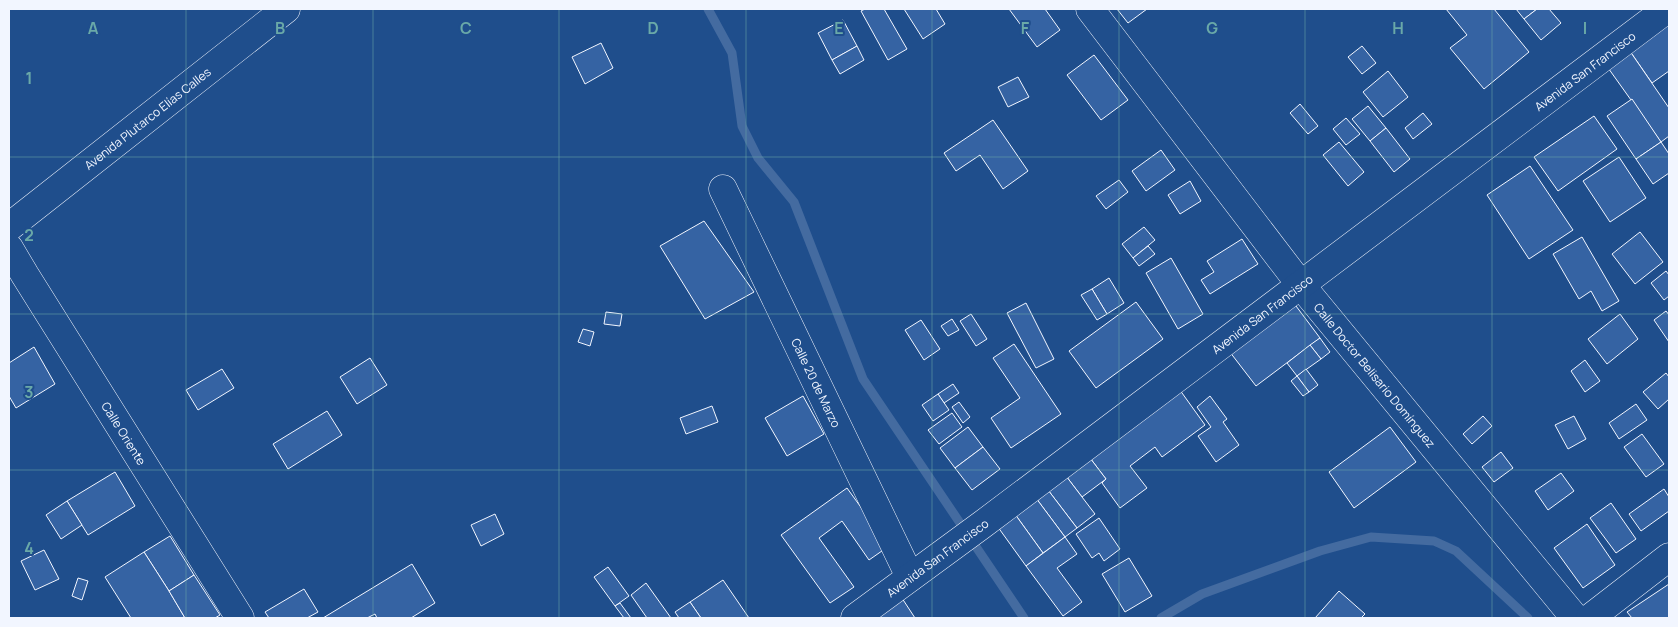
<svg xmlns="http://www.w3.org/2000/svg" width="1678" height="627" viewBox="0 0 1678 627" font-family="Manrope,sans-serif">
  <rect width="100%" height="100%" fill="#1f4e8c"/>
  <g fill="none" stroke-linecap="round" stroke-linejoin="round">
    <!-- stream -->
    <g stroke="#446ba0" stroke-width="9">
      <path d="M708 9 732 53 742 126 758 158 794 202 863 379 1024 618"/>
      <path d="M1161 618 1202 594 1320 551 1371 537 1434 541 1456 551 1528 618"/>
    </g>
  </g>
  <!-- building -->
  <g fill="#3563a3" stroke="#f2f6ff">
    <path d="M865 9H884L907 49 888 60 861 11Z"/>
    <path d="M904 9H936L945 24 923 39Z"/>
    <path d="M1009 9H1045L1060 30 1037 47Z"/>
    <path d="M1117 9H1147L1128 23Z"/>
    <path d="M1446 9H1494L1529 52 1484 89 1450 48 1467 35Z"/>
    <path d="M1516 9H1537L1524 19Z"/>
    <path d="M1537 9H1549L1561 23 1541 40 1524 19Z"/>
    <path d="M1669 13V71L1652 83 1625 44Z"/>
    <path d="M843 20 857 46 832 60 818 33Z"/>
    <path d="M601 43 613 68 585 84 572 57Z"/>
    <path d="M1625 44 1669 108V136L1661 142 1601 58Z"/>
    <path d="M857 46 864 60 840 74 832 60Z"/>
    <path d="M1362 46 1376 63 1362 74 1348 57Z"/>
    <path d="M1094 55 1128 100 1101 120 1067 75Z"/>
    <path d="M1388 71 1408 97 1383 117 1363 92Z"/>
    <path d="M1018 77 1029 97 1008 107 998 87Z"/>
    <path d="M1632 99 1661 142 1636 159 1607 116Z"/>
    <path d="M1300 104 1318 126 1308 134 1290 113Z"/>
    <path d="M1368 106 1386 128 1370 141 1352 119Z"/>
    <path d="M1423 113 1432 124 1413 139 1405 128Z"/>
    <path d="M1594 116 1617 149 1558 191 1534 157Z"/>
    <path d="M1346 118 1360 134 1346 145 1333 129Z"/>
    <path d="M993 120 1028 171 1003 189 980 155 956 171 944 153Z"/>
    <path d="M1386 128 1410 159 1394 172 1370 141Z"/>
    <path d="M1339 142 1364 172 1348 186 1323 155Z"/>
    <path d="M1661 142 1669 154V173L1653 184 1636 159Z"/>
    <path d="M1161 150 1175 170 1146 191 1132 171Z"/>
    <path d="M1619 157 1646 198 1610 222 1583 181Z"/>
    <path d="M1530 166 1573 230 1529 259 1487 195Z"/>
    <path d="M1119 180 1128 192 1106 209 1096 196Z"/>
    <path d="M1190 181 1201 201 1180 214 1168 195Z"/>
    <path d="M704 221 754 292 705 319 660 246Z"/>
    <path d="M1144 227 1155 240 1133 258 1122 244Z"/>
    <path d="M1640 232 1663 262 1635 284 1612 254Z"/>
    <path d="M1582 237 1619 301 1602 311 1591 291 1579 299 1553 254Z"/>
    <path d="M1242 239 1258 264 1210 294 1201 280 1214 272 1207 261Z"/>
    <path d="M1148 246 1155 254 1139 266 1133 258Z"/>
    <path d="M1171 258 1203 314 1178 329 1146 273Z"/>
    <path d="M1666 271 1669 275V296L1664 300 1651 283Z"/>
    <path d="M1109 278 1124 303 1107 314 1092 289Z"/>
    <path d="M1092 289 1107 314 1097 320 1081 295Z"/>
    <path d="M1290 298 1320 338 1256 386 1226 347Z"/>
    <path d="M1136 302 1163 339 1096 388 1069 351Z"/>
    <path d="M1026 303 1054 359 1036 368 1007 313Z"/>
    <path d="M1666 311 1669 315V342L1654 320Z"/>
    <path d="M606 312 622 314 620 326 604 324Z"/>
    <path d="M971 314 987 339 976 346 960 321Z"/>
    <path d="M1620 314 1638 339 1607 364 1588 339Z"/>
    <path d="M952 319 959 330 948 336 941 326Z"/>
    <path d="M921 320 940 349 924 360 905 330Z"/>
    <path d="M583 329 594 332 590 346 578 342Z"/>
    <path d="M1320 338 1330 352 1321 359 1310 345Z"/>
    <path d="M1014 344 1061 414 1011 448 991 418 1020 398 993 358Z"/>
    <path d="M1310 345 1321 359 1297 376 1287 363Z"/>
    <path d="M34 347 55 384 16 408 9 396V363Z"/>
    <path d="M370 358 387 385 357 404 340 377Z"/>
    <path d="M1585 360 1600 381 1585 392 1571 371Z"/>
    <path d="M222 369 234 388 198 410 186 390Z"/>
    <path d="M1306 369 1318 385 1309 392 1297 376Z"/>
    <path d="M1666 373 1669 377V399L1658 409 1643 392Z"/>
    <path d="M1297 376 1309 392 1303 396 1291 381Z"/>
    <path d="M953 384 959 393 944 403 938 394Z"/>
    <path d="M1177 386 1205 425 1162 457 1155 447 1130 466 1147 488 1120 508 1102 483 1106 479 1087 454Z"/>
    <path d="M938 394 949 410 933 421 922 405Z"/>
    <path d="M803 396 824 434 787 456 765 418Z"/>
    <path d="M1210 396 1227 419 1223 422 1239 445 1216 462 1198 436 1211 427 1197 407Z"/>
    <path d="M959 402 970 417 963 423 952 407Z"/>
    <path d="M1636 404 1647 420 1619 439 1609 423Z"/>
    <path d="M712 406 718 422 686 434 680 418Z"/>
    <path d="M327 411 342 435 288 469 273 444Z"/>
    <path d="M952 413 962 427 939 444 928 430Z"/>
    <path d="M1483 416 1492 426 1472 444 1463 434Z"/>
    <path d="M1574 416 1586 439 1568 449 1555 425Z"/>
    <path d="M968 427 983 447 955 468 940 448Z"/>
    <path d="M1390 427 1416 462 1354 508 1329 472Z"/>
    <path d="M1642 434 1664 464 1646 477 1624 447Z"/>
    <path d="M983 447 1000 469 972 490 955 468Z"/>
    <path d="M1501 452 1513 468 1494 482 1482 467Z"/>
    <path d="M1087 454 1106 479 1082 497 1063 472Z"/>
    <path d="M115 472 135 506 88 535 67 501Z"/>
    <path d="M1063 472 1095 514 1077 528 1045 486Z"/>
    <path d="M1561 473 1574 491 1548 510 1535 491Z"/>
    <path d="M1045 486 1077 528 1065 537 1033 494Z"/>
    <path d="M847 488 889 546 869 560 842 521 819 538 854 587 830 603 781 535Z"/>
    <path d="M1664 489 1669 497V511L1641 531 1629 514Z"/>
    <path d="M1033 494 1065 537 1043 553 1012 510Z"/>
    <path d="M67 501 82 525 61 539 46 515Z"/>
    <path d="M1611 503 1636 539 1616 553 1590 518Z"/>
    <path d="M1012 510 1043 553 1026 566 995 523Z"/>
    <path d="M495 514 504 534 481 546 471 525Z"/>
    <path d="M1099 518 1120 549 1104 561 1099 553 1092 558 1076 534Z"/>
    <path d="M1587 524 1615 565 1583 588 1554 548Z"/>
    <path d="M170 536 194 575 169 591 144 552Z"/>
    <path d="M1065 537 1077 554 1057 568 1082 602 1063 616 1026 566Z"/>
    <path d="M44 550 59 579 35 590 21 561Z"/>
    <path d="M144 552 169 591 185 618H131L105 577Z"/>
    <path d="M1129 558 1152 596 1125 612 1102 574Z"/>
    <path d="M412 564 435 603 411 618H377L375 614 367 618H323Z"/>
    <path d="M608 567 629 596 615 606 594 577Z"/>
    <path d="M194 575 220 615 215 618H185L169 591Z"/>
    <path d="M78 578 88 581 82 600 72 596Z"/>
    <path d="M723 580 749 618H701L690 602Z"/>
    <path d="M646 583 671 618H647L631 595Z"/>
    <path d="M1669 584V618H1632L1627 612Z"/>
    <path d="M304 589 318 612 307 618H269L265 612Z"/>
    <path d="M1339 591 1365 614 1361 618H1315Z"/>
    <path d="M898 592 915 618H872Z"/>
    <path d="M690 602 701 618H679L675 612Z"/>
    <path d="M620 603 631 618H624L615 606Z"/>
  </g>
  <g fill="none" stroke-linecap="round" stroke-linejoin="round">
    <defs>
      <g id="minor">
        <path id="s1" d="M1090 9 1300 284 1575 618"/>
        <path id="s2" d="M723 189 910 577"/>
        <path id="s3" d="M9 227 286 9"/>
        <path id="s4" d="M9 248 25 275 240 618"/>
        <path id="s5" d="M855 618 983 524 1667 9"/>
        <path d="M1590 618 1669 557"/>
      </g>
    </defs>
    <!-- minor casing -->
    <use href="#minor" stroke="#f2f6ff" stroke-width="29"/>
    <!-- minor -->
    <use href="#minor" stroke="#1f4e8c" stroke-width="28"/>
  </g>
  <!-- grid -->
  <path fill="none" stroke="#6aa9a8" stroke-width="1" stroke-opacity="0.55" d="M186 9V618M373 9V618M559 9V618M746 9V618M932 9V618M1119 9V618M1305 9V618M1492 9V618M9 157H1669M9 314H1669M9 470H1669"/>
  <g text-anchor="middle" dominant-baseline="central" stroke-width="4" stroke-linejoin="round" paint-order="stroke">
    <!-- street labels -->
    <g font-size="12" fill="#f2f6ff" stroke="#1f4e8c">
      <text stroke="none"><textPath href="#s5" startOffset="912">Avenida San Francisco</textPath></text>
      <text stroke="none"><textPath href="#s3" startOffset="176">Avenida Plutarco Elías Calles</textPath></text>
      <text stroke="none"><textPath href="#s5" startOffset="508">Avenida San Francisco</textPath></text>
      <text stroke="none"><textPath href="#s1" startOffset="464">Calle Doctor Belisario Domínguez</textPath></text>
      <text stroke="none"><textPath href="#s2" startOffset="215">Calle 20 de Marzo</textPath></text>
      <text stroke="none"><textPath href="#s4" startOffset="218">Calle Oriente</textPath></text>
      <text stroke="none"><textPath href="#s5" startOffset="102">Avenida San Francisco</textPath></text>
    </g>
  </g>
  <g font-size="16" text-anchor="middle" font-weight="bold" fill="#6aa9a8" stroke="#1f4e8c" stroke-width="4" stroke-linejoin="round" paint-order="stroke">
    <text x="93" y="34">A</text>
    <text x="280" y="34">B</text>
    <text x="466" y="34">C</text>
    <text x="653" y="34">D</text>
    <text x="839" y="34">E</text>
    <text x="1025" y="34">F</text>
    <text x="1212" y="34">G</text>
    <text x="1398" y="34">H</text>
    <text x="1585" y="34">I</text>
    <text x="29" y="84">1</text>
    <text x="29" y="241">2</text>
    <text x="29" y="398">3</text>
    <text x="29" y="554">4</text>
  </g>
  <!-- border -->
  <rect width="1678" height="627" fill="none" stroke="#f2f6ff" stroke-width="20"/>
</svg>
